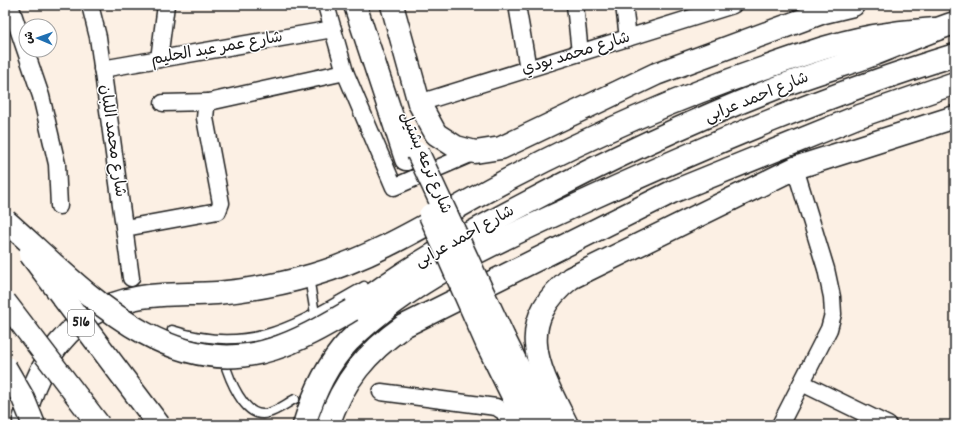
<svg xmlns="http://www.w3.org/2000/svg" width="960" height="430" viewBox="0 0 960 430" font-family="Dekko,'Playpen Sans Arabic',sans-serif">
  <rect width="100%" height="100%" fill="#fcf0e4"/>
  <filter id="ink" filterUnits="userSpaceOnUse"><feTurbulence type="fractalNoise" baseFrequency=".025" numOctaves="2"/><feDisplacementMap in="SourceGraphic" scale="8" xChannelSelector="R" yChannelSelector="G"/><feConvolveMatrix kernelMatrix="1 2 1 2 8 2 1 2 1" color-interpolation-filters="sRGB"/></filter>
  <g filter="url(#ink)">
    <g fill="none" stroke-linecap="round" stroke-linejoin="round">
      <defs>
        <g id="lane">
          <path d="M309 277 315 314"/>
          <path d="M172 330C252 356 296 324 364 286"/>
          <path d="M223 358C228 375 244 421 268 413 277 411 287 403 295 399"/>
        </g>
        <g id="street">
          <path d="M10 5 41 96 57 164 59 206"/>
          <path d="M90 5 98 37 131 278"/>
          <path d="M326 5 345 72 394 187 475 152"/>
          <path d="M517 5 528 69"/>
          <path d="M575 5 580 53"/>
          <path d="M624 5 628 38"/>
          <path d="M159 59 166 5"/>
          <path d="M102 69 333 29"/>
          <path d="M163 103 209 102"/>
          <path d="M419 103 733 5"/>
          <path d="M125 228 218 211 221 203 205 118 206 108 209 102 345 72"/>
          <path d="M802 383 888 425"/>
          <path d="M381 392 496 407 504 412 510 425"/>
          <path d="M780 425 829 329 833 314 832 297 826 269 795 168"/>
        </g>
        <g id="secondary">
          <path d="M355 5 406 159"/>
          <path d="M392 5 419 103 436 134 456 147 475 152 501 148 656 74 824 12 853 5"/>
          <path d="M504 338 547 425"/>
          <path d="M488 346 527 425"/>
          <path d="M567 425C540 370 511 325 571 278L795 168 955 117"/>
        </g>
        <g id="highway">
          <path d="M352 310C404 269 462 237 521 206 602 163 686 123 771 90 801 78 831 69 861 59 892 48 923 33 955 23"/>
          <path d="M24 420C34 377 53 339 91 315 130 290 174 296 217 293 250 290 282 284 313 275 385 254 447 211 513 177 593 135 677 98 764 68 804 54 846 39 888 34 903 31 919 31 934 29"/>
          <path d="M304 425C313 395 327 364 349 341 415 275 509 236 592 198 711 144 830 93 955 55"/>
          <path d="M328 425C343 381 366 353 404 326L672 192 857 117 955 83"/>
        </g>
      </defs>
      <!-- lane casing -->
      <use href="#lane" stroke="#1c1c1c" stroke-width="11"/>
      <!-- street casing -->
      <use href="#street" stroke="#1c1c1c" stroke-width="19"/>
      <!-- secondary casing -->
      <use href="#secondary" stroke="#1c1c1c" stroke-width="25"/>
      <!-- highway casing -->
      <use href="#highway" stroke="#1c1c1c" stroke-width="25"/>
      <!-- lane -->
      <use href="#lane" stroke="#fff" stroke-width="8"/>
      <!-- street -->
      <use href="#street" stroke="#fff" stroke-width="16"/>
      <!-- secondary -->
      <use href="#secondary" stroke="#fff" stroke-width="22"/>
      <!-- highway -->
      <use href="#highway" stroke="#fff" stroke-width="22"/>
      <defs>
        <g id="secondary-bridge">
          <path d="M418 153 504 338"/>
          <path d="M430 215 488 346"/>
        </g>
        <g id="highway-bridge">
          <path d="M6 221C78 284 165 385 273 349 301 340 326 325 352 310"/>
          <path d="M30 254 159 425"/>
          <path d="M5 302 99 425"/>
          <path d="M5 367 23 398 34 425"/>
        </g>
      </defs>
      <!-- secondary-bridge casing -->
      <use href="#secondary-bridge" stroke="#1c1c1c" stroke-width="25" stroke-linecap="butt"/>
      <!-- highway-bridge casing -->
      <use href="#highway-bridge" stroke="#1c1c1c" stroke-width="25" stroke-linecap="butt"/>
      <!-- secondary-bridge -->
      <use href="#secondary-bridge" stroke="#fff" stroke-width="22"/>
      <!-- highway-bridge -->
      <use href="#highway-bridge" stroke="#fff" stroke-width="22"/>
    </g>
  </g>
  <g text-anchor="middle" dominant-baseline="central" stroke-width="3" stroke-linejoin="round" paint-order="stroke">
    <!-- shield labels -->
    <rect fill="#fff" stroke="#606060" stroke-width="1" x="68" y="310" width="26" height="26" rx="3"/>
    <g font-size="15" font-weight="bold" fill="#1c1c1c">
      <text x="81" y="323">516</text>
    </g>
    <!-- street labels -->
    <g font-size="16" fill="#1c1c1c" stroke="#fff">
      <text transform="translate(217 49) rotate(-10)">شارع عمر عبد الحليم</text>
      <text transform="translate(576 54) rotate(-17)">شارع محمد بودي</text>
      <text transform="translate(757 98) rotate(-22)">شارع احمد عرابى</text>
      <text transform="translate(112 141) rotate(82)">شارع محمد اللبان</text>
      <text transform="translate(425 163) rotate(67)">شارع ترعه بشتيل</text>
      <text transform="translate(465 237) rotate(-29)">شارع احمد عرابى</text>
    </g>
  </g>
  <!-- margin -->
  <rect width="960" height="430" fill="none" stroke="#fff" stroke-width="20"/>
  <rect x="10" y="10" width="940" height="410" fill="none" stroke="#1c1c1c" stroke-width="1.5" filter="url(#ink)"/>
  <!-- north arrow -->
  <g transform="translate(38 38) rotate(272)"><circle r="19" fill="#ffffff" stroke="#a4a4a4"/>
  <path d="M0-3L7 15L0 10L-7 15Z" fill="#1f6fb2"/>
  <text y="-6" font-size="11" font-weight="bold" text-anchor="middle" fill="#1c1c1c">ش</text>
  </g>
</svg>
